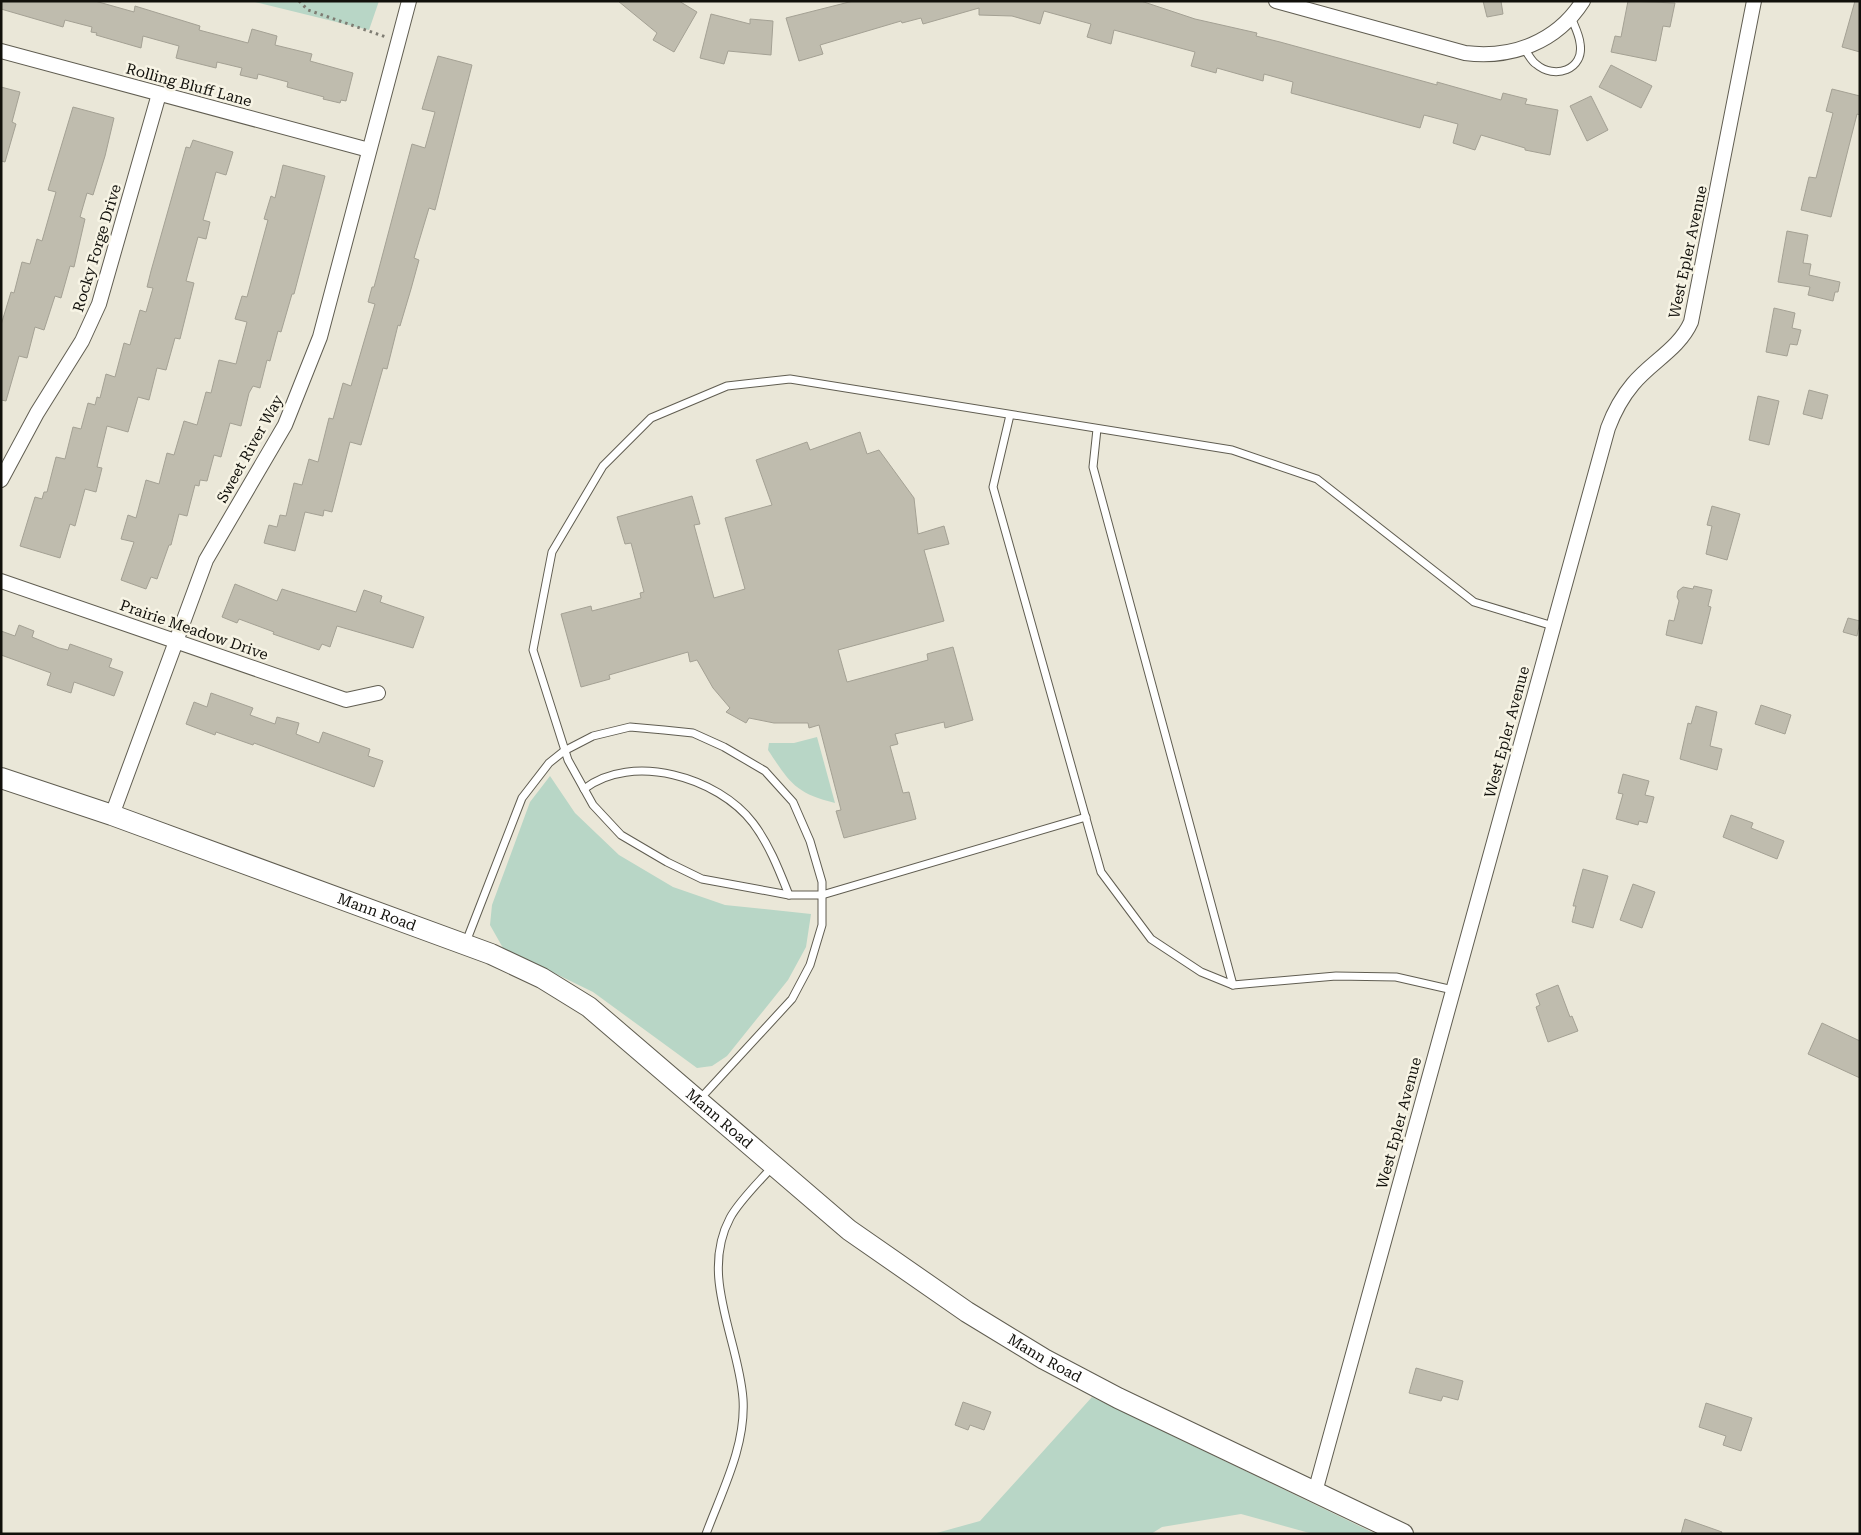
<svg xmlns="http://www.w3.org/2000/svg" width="1861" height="1535" viewBox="0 0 1861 1535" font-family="'Roboto Serif',serif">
  <rect width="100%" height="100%" fill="#eae7d8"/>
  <!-- green -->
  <g fill="#b8d6c6">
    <path d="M251 1H379L369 30Z"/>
    <path d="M817 737 835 803C795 793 790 783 768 750L769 743H794Z"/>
    <path d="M550 776 575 813 619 855 673 887 725 905 811 914 806 947 788 980 727 1056 712 1066 697 1068 593 992 503 948 490 925 492 905 530 802Z"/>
    <path d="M1092 1397 1376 1534H1313L1241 1514 1162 1527 1151 1534H933L980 1521Z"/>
  </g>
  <!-- building -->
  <g fill="#bfbcae" stroke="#a4a194">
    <path d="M1 1H95L134 12 135 6 200 26 199 30 248 43 252 29 277 36 275 45 312 54 310 61 353 73 346 101 341 100 340 103 323 99 324 97 287 87 288 82 258 74 257 79 240 75 242 68 217 62 216 68 176 58 179 46 143 36 141 48 96 35 97 33 91 32 92 27 65 20 63 27 1 9Z"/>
    <path d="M618 1H679L697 12 674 52 653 40 657 33Z"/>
    <path d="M853 1H1141L1195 19 1257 33 1256 36 1280 42 1437 85V82L1501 100 1503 93 1527 99 1525 104 1558 110 1550 155 1525 150V148L1481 135 1475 150 1453 143 1458 124 1424 115 1420 128 1291 93 1293 82 1264 74 1263 81 1217 68 1216 73 1191 66 1195 52 1114 30 1111 44 1087 37 1091 24 1044 11 1040 24 1012 16 979 15V8L923 24 921 18 902 23 901 21 820 45 823 54 799 61 786 18Z"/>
    <path d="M1483 1H1501L1503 14 1487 17Z"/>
    <path d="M1628 1 1675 3 1670 27 1663 26 1656 61 1611 52 1615 36 1621 37Z"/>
    <path d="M1855 1H1860V52L1842 47Z"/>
    <path d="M711 14 750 24V19L773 21 771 55 728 51 724 64 700 58Z"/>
    <path d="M438 56 472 65 435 210 429 208 414 258 419 260 411 289 400 326 398 325 387 369 383 368 361 445 350 442 332 512 324 510 323 516 305 512 295 551 264 543 269 525 277 527 280 515 286 516 294 483 302 485 309 459 318 462 329 418 333 419 343 383 351 386 375 304 368 302 372 287H374L412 144 425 148 435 112 422 109Z"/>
    <path d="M1611 65 1652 86 1641 108 1599 87Z"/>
    <path d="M1 87 20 92 12 122 16 124 5 162 1 161Z"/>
    <path d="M1832 89 1860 96V115L1857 114 1831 217 1801 210 1809 177 1816 178 1833 113 1826 111Z"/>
    <path d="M1591 96 1608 130 1587 141 1570 106Z"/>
    <path d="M73 107 114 118 105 156 93 195 87 193 80 217 85 219 74 267 70 266 61 298 55 296 44 330 35 327 27 358 19 356 6 401 1 400V325L11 292 14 293 22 262 30 264 37 239 42 241 56 192 48 190Z"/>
    <path d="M193 140 233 152 226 175 216 172 203 220 210 222 206 239 198 237 186 281 194 283 180 339 175 338 166 370 157 368 149 400 138 397 128 432 107 426 97 467 102 468 96 492 85 489 75 526 70 524 60 558 20 546 35 497 42 499 44 492H47L56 457 65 459 73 427 81 429 88 403 95 405 97 397 100 398 106 374 115 377 124 343 130 345 140 310 146 312 153 288 147 287 151 271 186 147 190 148Z"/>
    <path d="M283 165 325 176 294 294H292L281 332 278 331 270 361 267 360 260 388 253 386 249 393 241 426 230 423 221 457 214 455 207 481 200 480 199 486 195 485 187 516 179 514 171 545H169L157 579 151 577 146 589 121 580 134 542 121 539 128 515 136 518 146 480 159 484 167 453 174 455 184 421 197 425 206 392 211 393 219 360 236 364 247 322 235 319 242 296 247 297 268 220 264 219 271 196 275 198Z"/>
    <path d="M1787 231 1808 235 1803 263 1811 264 1809 275 1840 282 1838 292H1835L1833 301 1808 295 1810 287 1778 282Z"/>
    <path d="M1774 308 1795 313 1792 328 1801 330 1797 345 1790 344 1787 356 1766 352Z"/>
    <path d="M1809 390 1828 395 1822 419 1803 414Z"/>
    <path d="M1758 396 1779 401 1769 445 1749 440Z"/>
    <path d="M860 432 867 454 879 450 914 498 918 534 944 526 949 544 924 550 944 621 838 650 847 682 928 660 927 654 953 647 973 720 945 728 944 722 895 734 898 744 890 746 903 793 909 792 916 819 844 838 836 811 841 810 819 725 809 728 808 723H774L749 718 746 723 726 712 730 708 713 688 697 660 690 662 688 652 609 675 610 679 581 687 561 614 591 606 592 611 641 598 640 593 644 592 631 543 625 544 617 517 692 496 700 524 694 525 714 598 745 589 725 518 772 505 756 460 807 442 810 450Z"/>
    <path d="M1712 506 1740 514 1727 560 1706 554 1712 526 1707 525Z"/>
    <path d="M235 584 277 601 282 589 356 612 364 590 382 596 380 602 424 617 413 648 337 626 330 647 322 644 319 650 273 634 274 632 239 619 237 623 222 617Z"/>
    <path d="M1694 586 1712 590 1708 606 1711 607 1702 644 1666 635 1669 620 1674 621 1679 601 1677 597 1678 591 1683 587 1693 589Z"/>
    <path d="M1848 618 1860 621 1857 636 1843 632Z"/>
    <path d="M19 625 34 631 32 637 59 648 68 650 70 644 112 659 109 667 123 672 114 696 74 682 71 693 47 685 51 673 1 655V631L15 636Z"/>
    <path d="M211 693 253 708 250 715 275 724 277 717 299 723 296 734 319 743 323 732 370 749 368 756 383 761 374 787 254 743 253 745 216 732 215 735 186 724 194 702 207 707Z"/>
    <path d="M1761 705 1791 715 1785 734 1755 724Z"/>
    <path d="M1696 706 1717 712 1710 746 1722 749 1717 770 1680 759 1688 723 1691 724Z"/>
    <path d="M1623 774 1649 781 1645 795 1654 797 1647 823 1639 821 1638 825 1616 819 1623 794 1618 793Z"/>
    <path d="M1731 815 1753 823 1751 828 1784 841 1777 859 1723 837Z"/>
    <path d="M1583 869 1608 876 1593 928 1572 922 1576 906H1573Z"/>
    <path d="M1633 884 1655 892 1642 928 1620 920Z"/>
    <path d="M1558 985 1570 1017 1572 1016 1578 1031 1548 1042 1536 1007 1540 1005 1536 994Z"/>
    <path d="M1822 1023 1860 1041V1078L1808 1054Z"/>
    <path d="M1416 1368 1463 1381 1458 1400 1443 1396 1441 1401 1409 1393Z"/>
    <path d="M963 1402 991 1412 984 1430 970 1425 968 1430 955 1425Z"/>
    <path d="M1706 1403 1752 1418 1741 1451 1723 1445 1726 1436 1699 1427Z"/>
    <path d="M1685 1519 1722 1532 1721 1534H1681Z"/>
  </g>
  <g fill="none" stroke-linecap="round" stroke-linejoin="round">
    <defs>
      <g id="lane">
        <path d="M1524 49C1528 53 1531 61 1536 64 1554 80 1585 70 1580 43 1579 34 1574 25 1571 17"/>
        <path d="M1010 415 993 487 1101 872 1151 939 1201 972 1233 985 1336 976 1396 977 1453 990"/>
        <path d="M1097 429 1093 467 1233 985"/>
        <path d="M584 789C632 752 718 777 753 823 769 844 779 870 789 895"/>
        <path d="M1086 817 822 895H789L702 879 667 862 621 835 593 805 568 760 533 650 552 552 603 466 651 418 727 386 790 379 1232 450 1317 479 1474 602 1553 626"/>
        <path d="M466 942 522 798 549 763 564 751 593 736 630 727 664 730 693 733 724 747 765 771 793 802 810 841 822 882V925L810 965 792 999 699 1100"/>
        <path d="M706 1534C722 1491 746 1446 743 1399 739 1340 699 1276 730 1218 739 1201 760 1181 773 1166"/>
      </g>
      <g id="street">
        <path d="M1276 1 1465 53C1512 59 1557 42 1583 1"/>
        <path d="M1 51 369 150"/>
        <path d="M1 480 37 413 82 341 99 304 159 94"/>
        <path d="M1 581 346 700 378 693"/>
        <path d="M112 815 206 560 285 425 320 337 409 1"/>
        <path d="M1315 1492 1608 428C1614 412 1622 397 1633 384 1651 362 1679 349 1691 322L1754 1"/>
      </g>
      <g id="secondary">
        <path id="s1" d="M1 778 112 815 491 954 542 978 589 1007 849 1230 967 1312 1044 1359 1118 1398 1403 1534"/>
      </g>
    </defs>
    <!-- lane casing -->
    <use href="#lane" stroke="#605d51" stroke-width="9"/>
    <!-- street casing -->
    <use href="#street" stroke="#605d51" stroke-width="16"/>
    <!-- secondary casing -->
    <use href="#secondary" stroke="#605d51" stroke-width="22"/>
    <!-- path -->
    <path stroke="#7e7c72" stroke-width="3" stroke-dasharray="2.5 4" stroke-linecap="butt" d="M299 1 308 10 386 37"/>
    <!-- lane -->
    <use href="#lane" stroke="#fff" stroke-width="7"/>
    <!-- street -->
    <use href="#street" stroke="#fff" stroke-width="14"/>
    <!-- secondary -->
    <use href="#secondary" stroke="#fff" stroke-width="20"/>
  </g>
  <g text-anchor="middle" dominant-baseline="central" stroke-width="5" stroke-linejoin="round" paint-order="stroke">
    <!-- street labels -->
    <g font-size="15" fill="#11100b" stroke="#f7f4e5">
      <text transform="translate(189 85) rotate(15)">Rolling Bluff Lane</text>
      <text transform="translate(97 248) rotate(-73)">Rocky Forge Drive</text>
      <text transform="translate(1688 252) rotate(-78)">West Epler Avenue</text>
      <text transform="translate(250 449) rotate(-61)">Sweet River Way</text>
      <text transform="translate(194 630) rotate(19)">Prairie Meadow Drive</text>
      <text transform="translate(1507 732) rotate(-75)">West Epler Avenue</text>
      <text stroke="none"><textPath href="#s1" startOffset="399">Mann Road</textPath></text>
      <text stroke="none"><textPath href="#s1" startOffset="804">Mann Road</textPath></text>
      <text transform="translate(1399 1123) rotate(-75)">West Epler Avenue</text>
      <text stroke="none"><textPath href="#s1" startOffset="1209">Mann Road</textPath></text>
    </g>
  </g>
  <!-- border -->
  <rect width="1861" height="1535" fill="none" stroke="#11100b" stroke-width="5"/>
</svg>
